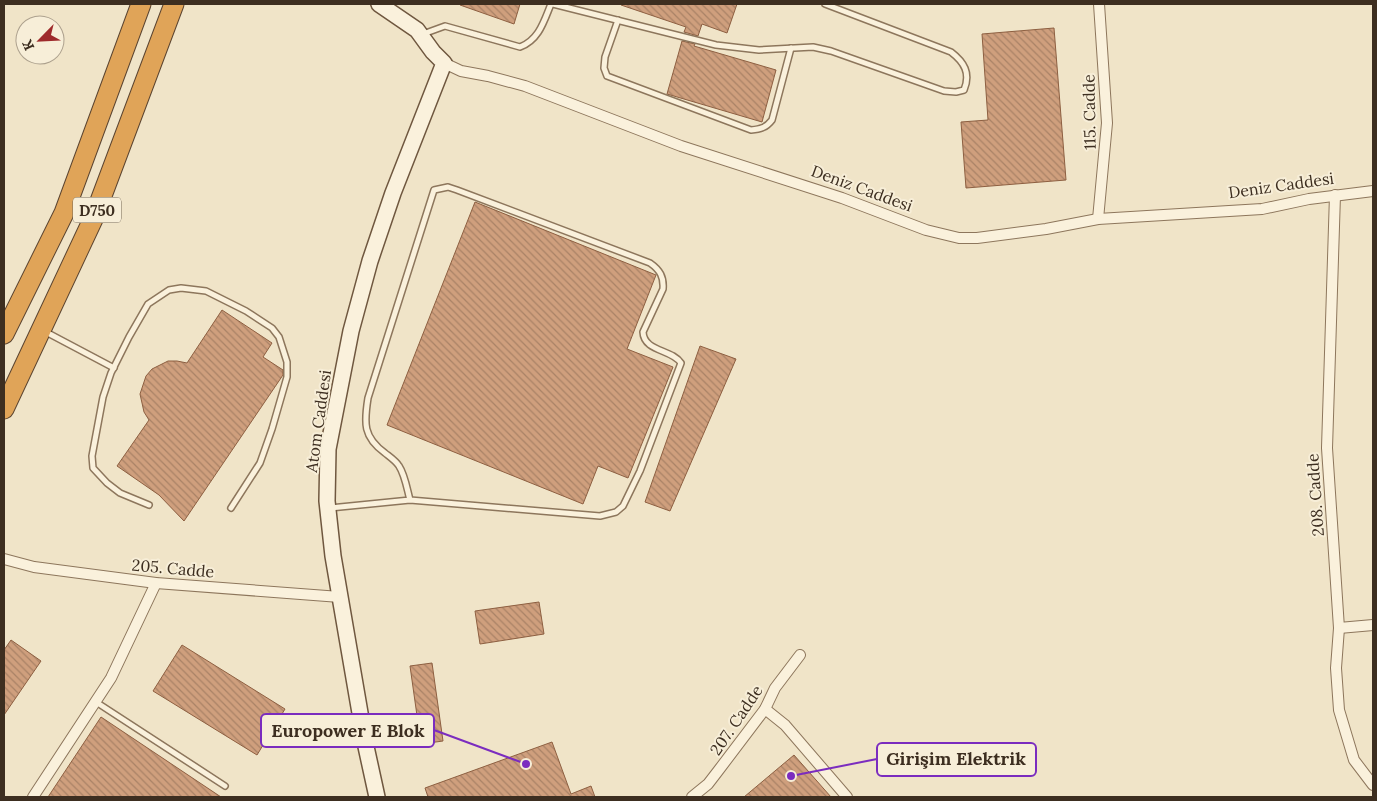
<svg xmlns="http://www.w3.org/2000/svg" width="1377" height="801" viewBox="0 0 1377 801" font-family="Lora,serif">
  <defs>
    <pattern id="building-back-hatch" width="6" height="6" patternUnits="userSpaceOnUse" patternTransform="scale(1.25)"><rect width="6" height="6" fill="#cf9f7d"/><path d="M-1 5l2 2M0 0l6 6M5-1l2 2" fill="none" stroke="#a98266"/></pattern>
  </defs>
  <rect width="100%" height="100%" fill="#f0e4c8"/>
  <!-- building -->
  <g fill="url(#building-back-hatch)" stroke="#8d5f41">
    <path d="M460 4H520L514 24 460 5Z"/>
    <path d="M622 4H737L727 33 702 24 698 36 684 32 686 27 621 5Z"/>
    <path d="M1054 28 1066 180 966 188 961 122 988 120 982 34Z"/>
    <path d="M682 41 695 44 694 46 776 70 762 122 667 94Z"/>
    <path d="M475 202 656 275 627 349 673 367 628 478 598 466 583 504 387 425Z"/>
    <path d="M222 310 272 343 263 357 283 370V375L184 521 159 495 117 466 149 420 144 412 140 394 146 376 152 369 168 361H177L187 363Z"/>
    <path d="M700 346 736 359 670 511 645 502Z"/>
    <path d="M539 602 544 634 480 644 475 611Z"/>
    <path d="M11 640 41 661 4 715V650Z"/>
    <path d="M182 645 285 709 257 755 153 691Z"/>
    <path d="M432 663 443 741 421 744 410 666Z"/>
    <path d="M101 717 221 797H48Z"/>
    <path d="M552 742 571 794 591 786 595 797H428L425 788Z"/>
    <path d="M794 755 831 797H744Z"/>
  </g>
  <g fill="none" stroke-linecap="round" stroke-linejoin="round">
    <defs>
      <g id="lane">
        <path d="M553 4 716 45 759 50 813 47 831 51 944 91 956 92 964 90C971 73 964 62 951 52L825 4"/>
        <path d="M618 20 605 57 604 68 607 76 751 130C760 129 766 128 772 120L791 48"/>
        <path d="M423 34 445 26 520 47C539 40 544 21 551 4"/>
        <path d="M44 331 114 368"/>
        <path d="M149 505 120 493 107 483 93 468 92 456 103 397 111 373 129 337 148 304 169 290 181 288 206 291 246 311 272 328 279 337 287 362V377L272 429 260 463 231 508"/>
        <path d="M330 508 410 500 600 516 616 512 623 506 640 471 681 363C672 349 644 352 643 332L663 289C664 277 660 270 650 263L457 190 448 187 434 190 368 398C364 423 363 437 385 453 390 457 396 461 399 466 405 475 407 489 410 500"/>
        <path d="M96 702 225 786"/>
      </g>
      <g id="street">
        <path d="M444 63 461 71 488 76 525 86 681 146 842 198 926 230 959 238H977L1046 229 1098 219 1262 209 1309 199 1373 191"/>
        <path d="M1335 195 1327 448 1339 628 1336 668 1339 710 1354 760 1373 785"/>
        <path d="M1098 219 1107 123 1099 4"/>
        <path d="M4 559 34 567 156 583 340 597"/>
        <path d="M1339 628 1373 625"/>
        <path d="M765 709 785 725 847 797"/>
        <path d="M33 797 111 678 156 583"/>
        <path d="M692 797 708 784 718 771 765 709 775 688 800 655"/>
      </g>
      <path id="secondary" d="M377 797 365 742 333 556 327 501 328 449 351 331 370 261 393 193 444 63 433 52 417 30 379 4"/>
      <g id="highway">
        <path d="M4 334 64 213 141 4"/>
        <path d="M4 409 94 217 174 4"/>
      </g>
    </defs>
    <!-- lane casing -->
    <use href="#lane" stroke="#8d765c" stroke-width="8"/>
    <!-- street casing -->
    <use href="#street" stroke="#8d765c" stroke-width="12"/>
    <!-- secondary casing -->
    <use href="#secondary" stroke="#6f573f" stroke-width="18"/>
    <!-- highway casing -->
    <use href="#highway" stroke="#5b4430" stroke-width="21"/>
    <!-- lane -->
    <use href="#lane" stroke="#faf1dc" stroke-width="5"/>
    <!-- street -->
    <use href="#street" stroke="#faf1dc" stroke-width="10"/>
    <!-- secondary -->
    <use href="#secondary" stroke="#faf1dc" stroke-width="15"/>
    <!-- highway -->
    <use href="#highway" stroke="#e0a458" stroke-width="19"/>
  </g>
  <g text-anchor="middle" dominant-baseline="central" stroke-width="4" stroke-linejoin="round" paint-order="stroke">
    <!-- shield labels -->
    <rect fill="#f7eed8" stroke="#756857" stroke-width="1" x="73" y="197.5" width="48" height="25" rx="4"/>
    <g font-size="15" font-weight="bold" fill="#3d2e20">
      <text x="97" y="210">D750</text>
    </g>
    <!-- street labels -->
    <g font-size="16" fill="#3d2e20" stroke="#f7eed8">
      <text transform="translate(1089 112) rotate(-91)">115. Cadde</text>
      <text transform="translate(1281 185) rotate(-8)">Deniz Caddesi</text>
      <text transform="translate(862 188) rotate(20)">Deniz Caddesi</text>
      <text transform="translate(318 421) rotate(-82)">Atom Caddesi</text>
      <text transform="translate(1315 495) rotate(-94)">208. Cadde</text>
      <text transform="translate(173 568) rotate(5)">205. Cadde</text>
      <text transform="translate(736 720) rotate(-56)">207. Cadde</text>
    </g>
  </g>
  <!-- callouts -->
  <path fill="none" stroke="#7b2cbf" stroke-width="2" d="M526 764L434 730M791 776L877 759"/>
  <g fill="#7b2cbf" stroke="#f7eed8" stroke-width="2">
    <circle cx="526" cy="764" r="5"/>
    <circle cx="791" cy="776" r="5"/>
  </g>
  <g fill="#f7eed8" stroke="#7b2cbf" stroke-width="2">
    <rect x="261" y="714" width="173" height="33" rx="5"/>
    <rect x="877" y="743" width="159" height="33" rx="5"/>
  </g>
  <g font-size="18" text-anchor="middle" font-weight="bold" fill="#3d2e20">
    <text x="348" y="737">Europower E Blok</text>
    <text x="956" y="765">Girişim Elektrik</text>
  </g>
  <!-- border -->
  <rect width="1377" height="801" fill="none" stroke="#3d2e20" stroke-width="10"/>
  <!-- north arrow -->
  <g transform="translate(40 40) rotate(246)"><circle r="24" fill="#f7eed8" stroke="#ada18e"/>
  <path d="M0-4L9 19L0 12L-9 19Z" fill="#9e2a2b"/>
  <text y="-8" font-size="14" font-weight="bold" text-anchor="middle" fill="#3d2e20">K</text>
  </g>
</svg>
